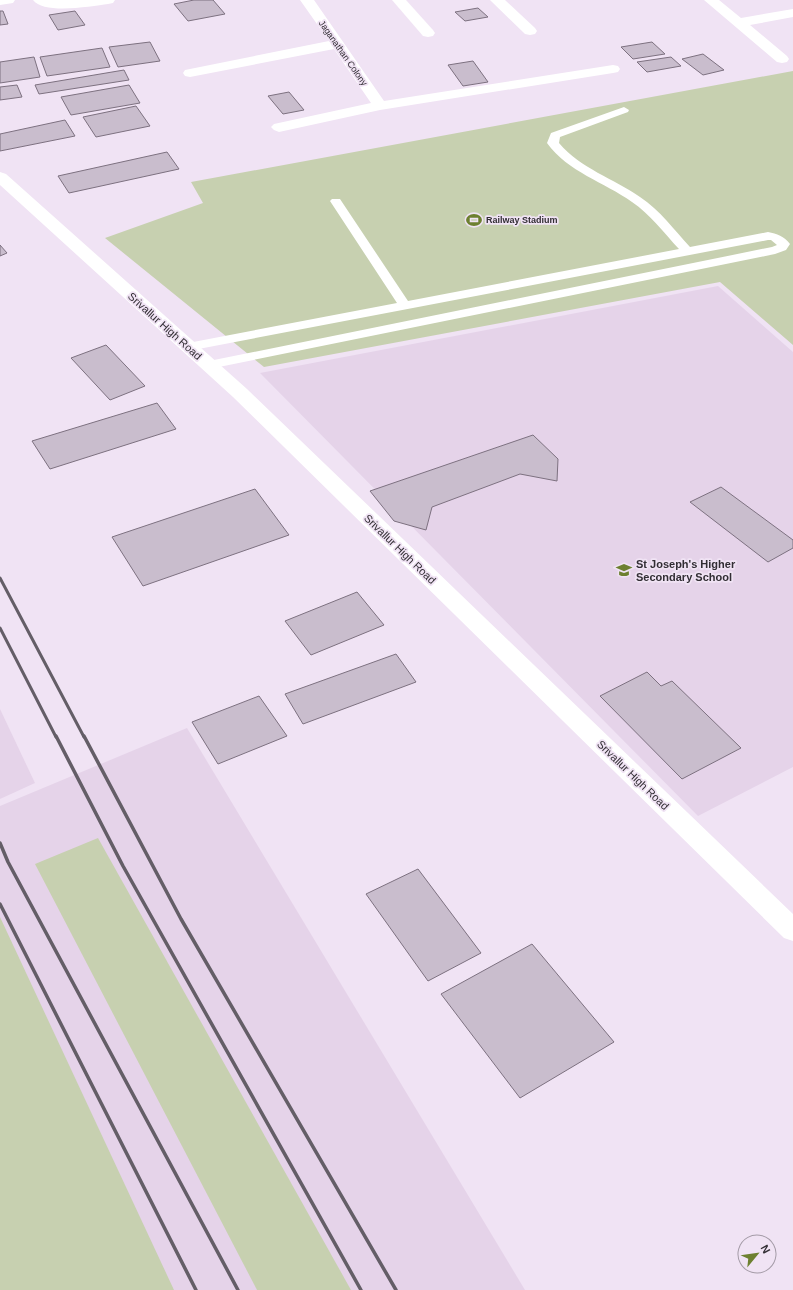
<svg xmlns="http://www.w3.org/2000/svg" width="793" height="1290" viewBox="0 0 793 1290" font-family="Arial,sans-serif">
  <rect width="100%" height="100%" fill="#f0e3f4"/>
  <!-- built -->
  <g fill="#e5d3e9">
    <path d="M718 286 793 352V767L698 816 260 373Z"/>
    <path d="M0 709 35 783 0 799Z"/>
    <path d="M187 728 525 1290H0V806Z"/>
  </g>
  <!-- green -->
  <g fill="#c7d0b0">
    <path d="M793 71V345L720 282 264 367 105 238 203 203 191 182Z"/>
    <path d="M98 838 351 1290H257L35 864Z"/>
    <path d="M0 917 174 1290H0Z"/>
  </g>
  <!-- building -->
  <g fill="#c9bdcd" stroke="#7d7180">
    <path d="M194 0H213L225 14 188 21 174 4Z"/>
    <path d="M478 8 488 17 465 21 455 12Z"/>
    <path d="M0 11H3L8 24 0 25Z"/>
    <path d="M75 11 85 25 58 30 49 15Z"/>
    <path d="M150 42 160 61 118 67 109 47Z"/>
    <path d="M652 42 665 54 633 59 621 47Z"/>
    <path d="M102 48 110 67 47 76 40 57Z"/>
    <path d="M703 54 724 70 703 75 682 59Z"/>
    <path d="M34 57 40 77 0 83V62Z"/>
    <path d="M671 57 681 66 647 72 637 62Z"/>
    <path d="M473 61 488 82 463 86 448 65Z"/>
    <path d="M124 70 129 80 39 94 35 85Z"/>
    <path d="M17 85 22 97 0 100V87Z"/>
    <path d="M129 85 140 103 71 115 61 97Z"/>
    <path d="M289 92 304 110 283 114 268 96Z"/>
    <path d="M136 106 150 126 96 137 83 117Z"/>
    <path d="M65 120 75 136 0 151V134Z"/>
    <path d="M167 152 179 169 69 193 58 176Z"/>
    <path d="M0 245 7 253 0 256Z"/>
    <path d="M106 345 145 386 110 400 71 358Z"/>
    <path d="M157 403 176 429 50 469 32 441Z"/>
    <path d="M533 435 558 459 557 481 520 474 432 507 426 530 394 521 370 491Z"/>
    <path d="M721 487 793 540V548L768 562 690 502Z"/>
    <path d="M255 489 289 535 143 586 112 537Z"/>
    <path d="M357 592 384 625 311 655 285 621Z"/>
    <path d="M396 654 416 682 303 724 285 694Z"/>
    <path d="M647 672 661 686 672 681 741 748 682 779 600 696Z"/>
    <path d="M259 696 287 736 218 764 192 722Z"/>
    <path d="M418 869 481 953 428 981 366 894Z"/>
    <path d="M532 944 614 1042 520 1098 441 994Z"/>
  </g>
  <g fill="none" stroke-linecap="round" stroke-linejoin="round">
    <!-- service -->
    <path fill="#fff" fill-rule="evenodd" d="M624 107 629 110 628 112 560 137 559 143C581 169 613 178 640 197 660 210 674 230 690 247L768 232C777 234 784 236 790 244L786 250 775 254 209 369 204 368 202 365 204 362 772 247 777 245 771 240H768L188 351 183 350 181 347 183 344 188 343 397 303 330 201 332 199H340L408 301 679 249C664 233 650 214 632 202 604 182 568 172 547 143L551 133Z"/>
    <!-- minor -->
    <g fill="#fff" fill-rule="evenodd">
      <path d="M0 0H15L13 3 0 5Z"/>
      <path d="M33 0H115L113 3 108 4C92 6 44 15 33 0Z"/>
      <path d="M300 0H314L384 101 613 65 618 66 620 69 618 72 613 73 380 110 279 132 274 130 271 127 274 124 371 103 334 49 190 77 185 76 183 73 185 70 190 69 329 41Z"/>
      <path d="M392 0H406L433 30 435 33 433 36 428 37 423 36Z"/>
      <path d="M490 0H505L535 28 537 31 535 34 530 35 525 34Z"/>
      <path d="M704 0H719L741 18 793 9V17L750 25 787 56 789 59 787 62 782 63 777 62Z"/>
    </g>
    <!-- tertiary -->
    <path fill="#fff" fill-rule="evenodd" d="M0 172 6 174 247 389 793 914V941L784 938 233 397 0 185Z"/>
    <!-- rail-far1 -->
    <g stroke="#645e67" stroke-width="3">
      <path d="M0 578 84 737"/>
      <path d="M0 628 56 737"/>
    </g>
    <!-- rail -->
    <g stroke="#645e67" stroke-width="3.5">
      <path d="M56 736 123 866 361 1290"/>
      <path d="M84 736 181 919 396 1290"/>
      <path d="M0 843 8 862 238 1290"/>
      <path d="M0 904 196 1290"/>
    </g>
  </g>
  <!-- icons -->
  <defs>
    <symbol id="stadium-bare" viewBox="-9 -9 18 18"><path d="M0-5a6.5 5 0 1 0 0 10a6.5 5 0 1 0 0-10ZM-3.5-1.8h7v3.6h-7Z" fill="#6d8030" stroke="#f0e3f4" stroke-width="2.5" paint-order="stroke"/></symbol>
    <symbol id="school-bare" viewBox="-9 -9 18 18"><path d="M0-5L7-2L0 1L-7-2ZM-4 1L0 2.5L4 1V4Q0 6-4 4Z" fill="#6d8030" stroke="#f0e3f4" stroke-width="2.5" paint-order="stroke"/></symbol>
  </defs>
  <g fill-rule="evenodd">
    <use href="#stadium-bare" x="463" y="209" width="22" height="22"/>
    <use href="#school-bare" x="613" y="559" width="22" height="22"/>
  </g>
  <g text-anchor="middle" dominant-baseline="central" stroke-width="3.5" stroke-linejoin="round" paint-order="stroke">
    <!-- far-street labels -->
    <g font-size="9" fill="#322e34" stroke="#f0e3f4">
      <text transform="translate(343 53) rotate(55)">Jaganathan Colony</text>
    </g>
    <!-- far-poi labels -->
    <g font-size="9" font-weight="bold" fill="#322e34" stroke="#f0e3f4" text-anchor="start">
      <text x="486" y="220">Railway Stadium</text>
    </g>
    <!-- street labels -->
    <g font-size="11" fill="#322e34" stroke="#f0e3f4">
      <text transform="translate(165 326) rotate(42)">Srivallur High Road</text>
      <text transform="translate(400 549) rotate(44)">Srivallur High Road</text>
      <text transform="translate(633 775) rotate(44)">Srivallur High Road</text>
    </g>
    <!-- poi labels -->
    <g font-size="11" font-weight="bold" fill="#322e34" stroke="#f0e3f4" text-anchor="start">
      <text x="636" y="564">St Joseph's Higher<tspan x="636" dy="13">Secondary School</tspan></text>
    </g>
  </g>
  <!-- north arrow -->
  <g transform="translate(757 1254) rotate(61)"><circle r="19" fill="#f0e3f4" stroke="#a49ba7"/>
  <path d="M0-3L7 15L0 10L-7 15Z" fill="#6d8030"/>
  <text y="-6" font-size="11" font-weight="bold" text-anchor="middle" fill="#322e34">N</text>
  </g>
</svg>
